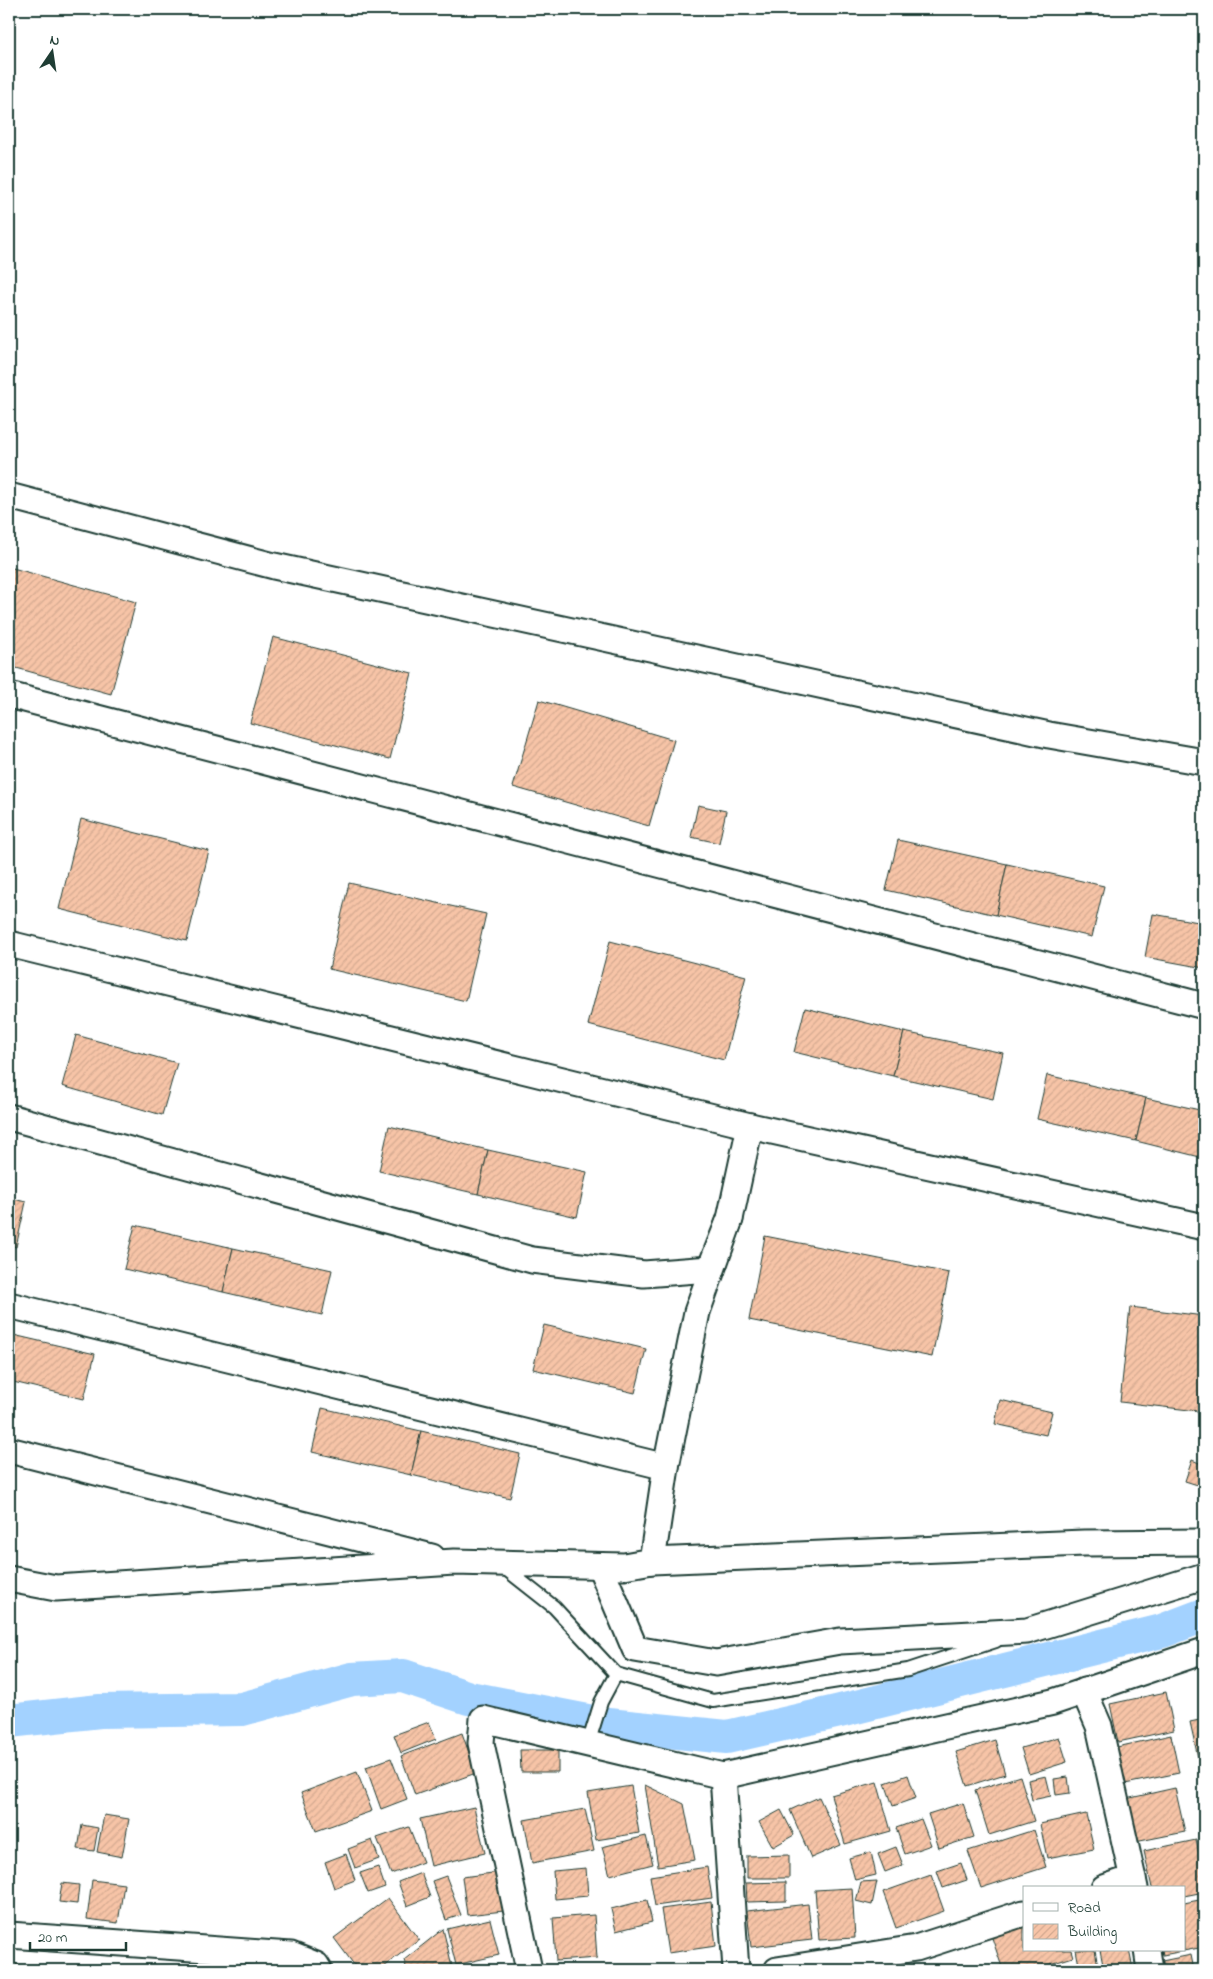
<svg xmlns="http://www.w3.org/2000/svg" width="1213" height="1979" viewBox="0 0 1213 1979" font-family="'Indie Flower',sans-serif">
  <defs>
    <pattern id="building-hatch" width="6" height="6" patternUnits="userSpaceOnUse" patternTransform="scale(1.25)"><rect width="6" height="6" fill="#f7c4a7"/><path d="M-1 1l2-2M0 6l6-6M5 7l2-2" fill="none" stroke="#d3a990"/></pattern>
  </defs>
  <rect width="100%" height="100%" fill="#fff"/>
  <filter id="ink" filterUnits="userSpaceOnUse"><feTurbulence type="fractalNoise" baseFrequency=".02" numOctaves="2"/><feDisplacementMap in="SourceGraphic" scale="10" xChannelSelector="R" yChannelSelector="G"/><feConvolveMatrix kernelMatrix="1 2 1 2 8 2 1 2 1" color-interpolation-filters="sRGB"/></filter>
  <g filter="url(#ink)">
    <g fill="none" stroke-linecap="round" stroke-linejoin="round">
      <!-- canal -->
      <path stroke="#a3d2ff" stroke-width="34" d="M9 1721 100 1711 242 1709 352 1679 403 1676 469 1698 608 1725 727 1737 840 1711 1162 1631 1204 1615"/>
    </g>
    <!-- building -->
    <g fill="url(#building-hatch)" stroke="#1f3d34">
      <path d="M9 567 136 602 111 694 9 666Z"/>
      <path d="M273 637 412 673 390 759 250 723Z"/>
      <path d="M539 700 674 740 649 826 513 787Z"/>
      <path d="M698 805 726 811 719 843 691 837Z"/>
      <path d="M81 819 209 851 187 941 59 909Z"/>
      <path d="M898 840 1007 864 996 915 886 890Z"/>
      <path d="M1007 864 1104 886 1092 937 996 915Z"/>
      <path d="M349 883 486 914 466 1001 329 969Z"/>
      <path d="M1153 914 1204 923V968L1145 957Z"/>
      <path d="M610 941 746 976 724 1060 588 1025Z"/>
      <path d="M805 1008 904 1032 893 1076 794 1052Z"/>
      <path d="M904 1032 1003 1053 993 1099 893 1076Z"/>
      <path d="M76 1035 177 1063 162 1115 62 1086Z"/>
      <path d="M1047 1075 1146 1098 1136 1141 1037 1119Z"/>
      <path d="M1146 1098 1204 1111V1158L1136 1141Z"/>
      <path d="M389 1126 488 1150 478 1194 379 1171Z"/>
      <path d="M488 1150 587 1172 577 1217 478 1194Z"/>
      <path d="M9 1198 26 1202 16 1247 9 1245Z"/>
      <path d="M135 1225 233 1248 223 1292 124 1269Z"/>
      <path d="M765 1236 949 1273 932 1357 749 1320Z"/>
      <path d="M233 1248 332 1270 322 1315 223 1292Z"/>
      <path d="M1130 1307 1204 1316V1356L1198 1411 1120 1402Z"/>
      <path d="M544 1325 646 1349 635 1393 533 1369Z"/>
      <path d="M9 1334 95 1354 84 1399 9 1381Z"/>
      <path d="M1000 1400 1052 1412 1046 1435 995 1424Z"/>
      <path d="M322 1408 421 1431 411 1475 312 1452Z"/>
      <path d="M421 1431 520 1454 510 1498 411 1475Z"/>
      <path d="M1192 1460 1204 1465V1487L1185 1481Z"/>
      <path d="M1166 1692 1174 1730 1118 1742 1110 1704Z"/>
      <path d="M1204 1719V1770L1201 1771 1190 1722Z"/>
      <path d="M429 1722 436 1739 401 1753 394 1735Z"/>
      <path d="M462 1733 476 1773 415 1795 401 1756Z"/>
      <path d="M1171 1735 1179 1773 1125 1784 1117 1747Z"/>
      <path d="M1059 1737 1067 1762 1029 1774 1021 1748Z"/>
      <path d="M995 1740 1005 1774 967 1786 956 1752Z"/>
      <path d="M520 1750H558V1772H521Z"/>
      <path d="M391 1758 407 1799 381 1809 366 1767Z"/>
      <path d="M357 1772 372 1811 316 1831 301 1793Z"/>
      <path d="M908 1775 916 1798 893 1806 885 1783Z"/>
      <path d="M1020 1776 1034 1821 989 1835 975 1790Z"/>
      <path d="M1046 1776 1051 1796 1032 1800 1028 1780Z"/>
      <path d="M1068 1777 1070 1793 1056 1795 1054 1779Z"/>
      <path d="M877 1782 891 1831 845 1844 831 1795Z"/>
      <path d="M645 1785 684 1804 695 1860 658 1866Z"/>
      <path d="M631 1786 639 1833 596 1840 588 1793Z"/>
      <path d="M1175 1788 1185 1832 1135 1842 1126 1799Z"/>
      <path d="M819 1797 841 1845 811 1858 790 1810Z"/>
      <path d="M963 1803 974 1837 939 1848 928 1814Z"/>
      <path d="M474 1807 485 1853 431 1866 420 1819Z"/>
      <path d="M585 1809 594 1851 532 1863 524 1820Z"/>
      <path d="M781 1810 794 1835 773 1847 759 1822Z"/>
      <path d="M1086 1814 1094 1849 1047 1858 1040 1824Z"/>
      <path d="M104 1815 129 1819 122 1857 97 1852Z"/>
      <path d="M921 1819 931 1845 905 1854 896 1828Z"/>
      <path d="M82 1825 98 1828 94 1851 78 1849Z"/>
      <path d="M409 1827 423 1862 391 1874 377 1838Z"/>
      <path d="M1034 1830 1046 1867 981 1888 968 1851Z"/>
      <path d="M646 1836 653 1864 610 1875 602 1847Z"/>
      <path d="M372 1840 379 1859 355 1868 348 1849Z"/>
      <path d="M1196 1840 1204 1879V1892L1184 1896V1888H1152L1144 1851Z"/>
      <path d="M896 1847 903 1865 885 1872 878 1854Z"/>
      <path d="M871 1852 876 1875 855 1880 849 1858Z"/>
      <path d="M346 1854 355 1880 334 1888 325 1862Z"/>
      <path d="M789 1855V1878H747V1856Z"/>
      <path d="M961 1863 967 1880 943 1888 937 1871Z"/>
      <path d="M378 1867 385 1887 368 1893 360 1873Z"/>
      <path d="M707 1867 712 1898 655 1906 650 1876Z"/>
      <path d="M586 1868 588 1896 555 1899 553 1871Z"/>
      <path d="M508 1871 513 1910 467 1915 462 1877Z"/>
      <path d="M421 1873 430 1897 407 1906 398 1882Z"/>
      <path d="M931 1875 944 1911 896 1928 883 1892Z"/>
      <path d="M446 1876 461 1915 446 1920 432 1881Z"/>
      <path d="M92 1880 124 1884 118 1923 87 1919Z"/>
      <path d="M877 1881 872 1905 856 1901 861 1882Z"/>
      <path d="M786 1882V1901L747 1902 746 1883Z"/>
      <path d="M62 1883 79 1885 77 1904 59 1902Z"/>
      <path d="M852 1888 855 1938 819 1940 815 1890Z"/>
      <path d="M388 1898 419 1940 379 1970H358L334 1938Z"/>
      <path d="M1204 1899V1947L1163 1955 1162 1950H1184V1903Z"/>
      <path d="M647 1900 652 1922 616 1931 611 1909Z"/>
      <path d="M711 1902 716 1946 668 1953 661 1909Z"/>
      <path d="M808 1904 812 1940 751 1947 747 1911Z"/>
      <path d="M594 1915 597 1958 556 1961 553 1918Z"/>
      <path d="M490 1919 499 1955 456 1965 447 1929Z"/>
      <path d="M1024 1925V1950H1071L1073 1957 1032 1970H1003L991 1935Z"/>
      <path d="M443 1929 453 1970H407L404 1960Z"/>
      <path d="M1076 1950H1095L1098 1966 1080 1970Z"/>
      <path d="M1100 1950H1129L1133 1969 1104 1970Z"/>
      <path d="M1191 1955 1194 1970H1164L1162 1961Z"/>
      <path d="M9 1962 27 1967 26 1970H9Z"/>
    </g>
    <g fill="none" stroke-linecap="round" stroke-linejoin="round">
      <defs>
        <g id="lane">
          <path d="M502 1566 554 1607 616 1674"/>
          <path d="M588 1744 601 1702 616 1674 713 1701 908 1670 996 1641"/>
        </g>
        <g id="street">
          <path d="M9 496 274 566 1049 735 1204 762"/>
          <path d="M9 695 1204 1006"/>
          <path d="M9 944 750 1126 1204 1227"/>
          <path d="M9 1117 532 1260 644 1274 710 1269 730 1219"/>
          <path d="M9 1305 666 1467"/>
          <path d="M9 1450 432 1557"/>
          <path d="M652 1561 666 1467 697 1312 730 1219 750 1126"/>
          <path d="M600 1566 635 1649 716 1663 840 1641 1027 1631 1204 1576"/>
          <path d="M9 1579 56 1588 454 1562 624 1566 652 1561 1084 1543 1204 1542"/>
          <path d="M1084 1691 1099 1726 1135 1888"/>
          <path d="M723 1776 736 1970"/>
          <path d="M1104 1888 1133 1878"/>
          <path d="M9 1935 291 1955 316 1965 319 1970"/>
          <path d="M1147 1950 1150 1970"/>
          <path d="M529 1970 481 1743 483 1719 723 1776 1053 1702 1204 1651"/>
          <path d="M777 1970 916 1948 1024 1913"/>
        </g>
      </defs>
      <!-- lane casing -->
      <use href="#lane" stroke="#1f3d34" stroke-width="16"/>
      <!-- street casing -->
      <use href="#street" stroke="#1f3d34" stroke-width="29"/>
      <!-- lane -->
      <use href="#lane" stroke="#fff" stroke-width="12"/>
      <!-- street -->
      <use href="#street" stroke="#fff" stroke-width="25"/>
    </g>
  </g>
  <!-- margin -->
  <rect width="1213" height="1979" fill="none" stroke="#fff" stroke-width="30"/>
  <rect x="15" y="15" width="1183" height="1949" fill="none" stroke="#1f3d34" stroke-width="2" filter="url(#ink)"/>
  <!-- legend -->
  <rect x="1023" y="1886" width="162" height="65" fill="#ffffff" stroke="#a5b1ae"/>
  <rect x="1033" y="1903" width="25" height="8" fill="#ffffff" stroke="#a5b1ae"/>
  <text x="1068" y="1912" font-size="15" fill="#1f3d34">Road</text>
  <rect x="1033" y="1924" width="25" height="15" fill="url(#building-hatch)" stroke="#a5b1ae"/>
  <text x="1068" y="1936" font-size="15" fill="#1f3d34">Building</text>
  <!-- north arrow -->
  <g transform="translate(52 52) rotate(13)" stroke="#ffffff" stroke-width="4" paint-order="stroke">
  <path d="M0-4L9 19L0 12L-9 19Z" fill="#1f3d34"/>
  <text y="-8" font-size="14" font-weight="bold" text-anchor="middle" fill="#1f3d34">N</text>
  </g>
  <!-- scale -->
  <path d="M30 1942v8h96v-8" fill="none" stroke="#1f3d34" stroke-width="2.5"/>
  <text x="38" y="1942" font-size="15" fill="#1f3d34" stroke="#ffffff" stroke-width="4" paint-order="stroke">20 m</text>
</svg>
